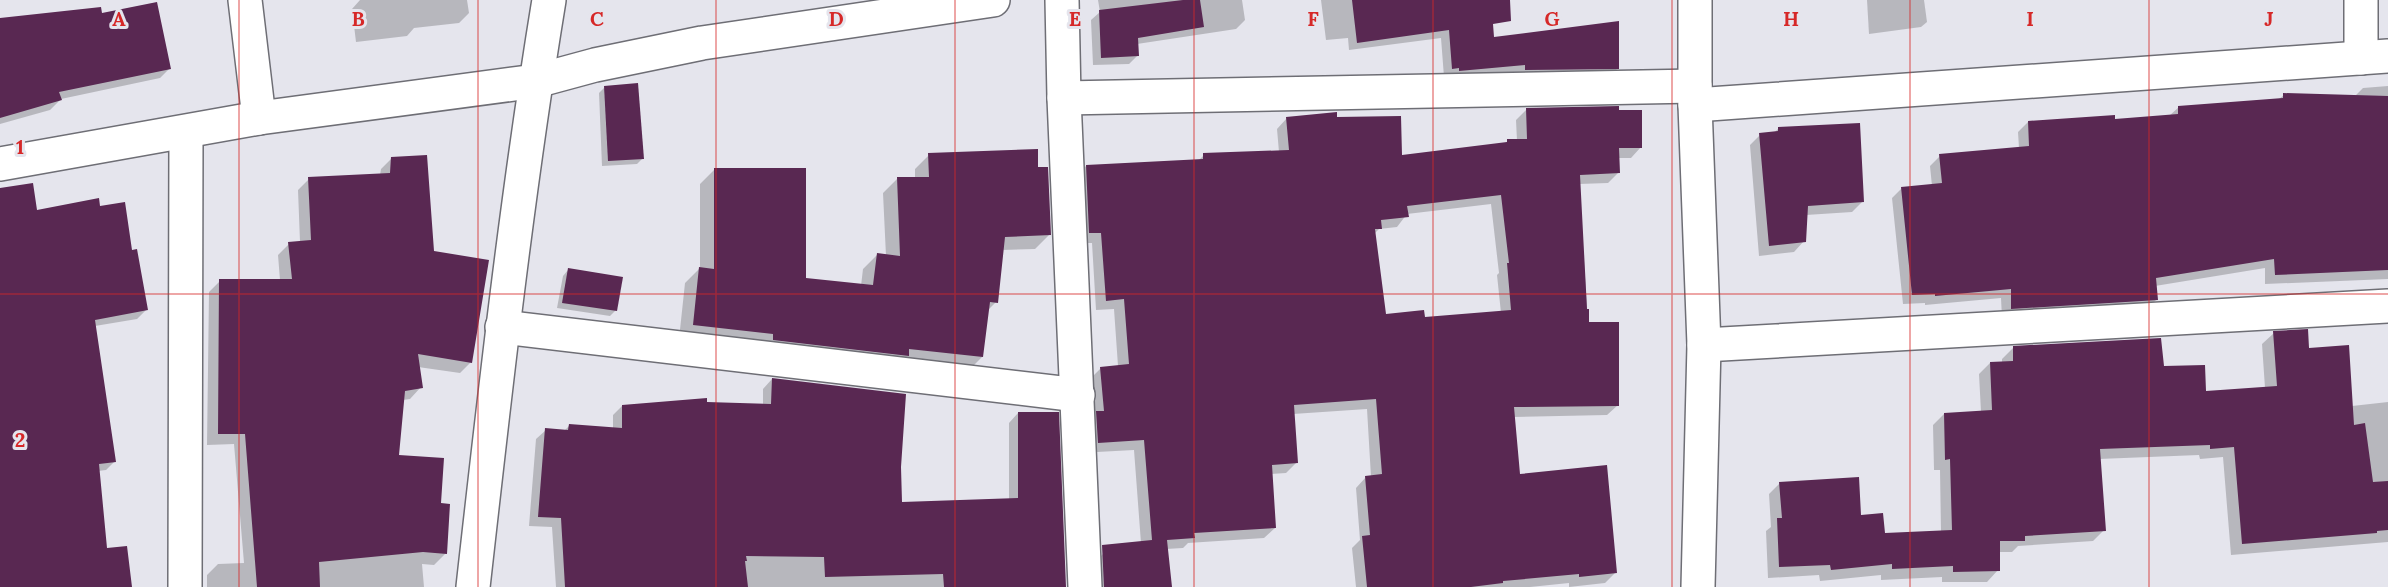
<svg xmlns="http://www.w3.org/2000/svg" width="2388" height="587" viewBox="0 0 2388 587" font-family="Lora,serif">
  <rect width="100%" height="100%" fill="#e5e5ed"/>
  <!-- shadow -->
  <g fill="#0003" fill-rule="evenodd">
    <path d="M360 0H467L469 13 459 23 414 28 407 36 356 42 352 9Z"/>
    <path d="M1098 0H1242L1245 20 1236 29 1137 44 1138 55 1129 64 1093 65 1091 20 1100 12Z"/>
    <path d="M1321 0H1490L1493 38 1618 68 1609 77 1517 78V73L1451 79 1444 77 1441 38 1349 50 1348 38 1326 40Z"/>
    <path d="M1867 0H1924L1927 22 1921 27 1869 34Z"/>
    <path d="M101 15 170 68 160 78 61 99 50 110 0 124V56Z"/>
    <path d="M2388 86V279L2265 284V268L2155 286 2156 300 2146 310 2002 318 2001 298 1925 305V303L1903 304 1892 198 1902 188 1932 186 1930 166 1940 156 2019 148 2018 132 2028 122 2114 121 2169 116 2179 107 2279 99 2284 95 2354 97 2363 88Z"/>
    <path d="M605 87 643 158 637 164 602 166 599 93Z"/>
    <path d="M1527 109 1618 111 1641 147 1631 158H1618V173L1608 183 1579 184 1588 323 1618 405 1607 415 1513 417 1518 476 1615 573 1605 583 1569 587V583L1530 587H1356L1352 548 1360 540 1356 488 1366 477H1371L1367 409 1293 414 1297 462 1286 473 1271 474 1275 528 1264 538 1188 543 1183 548 1166 549 1171 587H1103L1101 556 1111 546 1141 543 1134 450 1097 452 1090 379 1101 368 1118 366 1114 309 1096 310 1092 243H1079L1076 177 1086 166 1198 161 1204 155 1279 152 1277 129 1287 118H1336L1400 157 1504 144 1508 141H1517L1516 120ZM1491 204 1499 273 1497 275 1501 313 1424 319 1385 315 1374 234 1379 229 1397 227 1407 214Z"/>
    <path d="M1778 129 1863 201 1852 212 1806 215 1804 241 1794 252 1759 256 1750 145 1760 135 1774 133Z"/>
    <path d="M929 155 1037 169 1050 234 1035 249 1002 250 996 302 987 311 982 357 968 371 679 339 685 283 700 268V184L714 170 805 280 861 286 863 269 877 255 886 256 883 193 897 179 915 178V169Z"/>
    <path d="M392 158 432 252 471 362 460 373 418 367 421 387 410 399 403 400 398 456 439 505 446 553 434 565 422 564 424 587H207V575L218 564 244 563 234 444 207 445 209 292 220 281 280 280 278 255 289 244 300 242 298 190 309 179 380 175 381 169Z"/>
    <path d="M99 207 131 252 146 310 137 319 95 326 115 461 106 470 98 471 106 550 131 587H0V208L35 211Z"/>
    <path d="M568 270 616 310 610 316 557 308 563 276Z"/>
    <path d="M2274 333 2307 349 2352 406 2388 402V542L2231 555 2223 457 2200 459 2199 455 2099 459 2104 530 2093 541 2018 546 2012 552H1998V570L1987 582H1942V577L1881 580V575L1820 581 1819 575 1768 578 1766 531 1771 527 1769 494 1780 483 1860 516 1883 534 1941 532 1940 470H1934L1933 425 1944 414 1981 412 1979 374 1990 363H2002V359L2013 348 2162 368 2205 392 2265 388 2262 344Z"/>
    <path d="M772 379 899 467 901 503 1009 499V423L1018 413 1052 587H556L552 527 529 526 536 439 546 430 564 431 570 425 613 429V415L622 406 706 403 763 405V389Z"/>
  </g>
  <!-- building -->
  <g fill="#592852" fill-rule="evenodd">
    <path d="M1183 0H1200L1204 27 1138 38 1139 56 1101 58 1099 10Z"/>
    <path d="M1352 0H1510L1511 21 1493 24 1494 37 1619 21V69L1525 70V65L1459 71V68L1452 69 1449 30 1357 43Z"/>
    <path d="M157 2 171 69 59 92 62 100 0 118V18L101 7 102 13Z"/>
    <path d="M638 83 644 159 608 161 604 86Z"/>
    <path d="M2283 93 2388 96V270L2275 275 2274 259 2156 278 2158 300 2011 309V289L1935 296V294L1912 295 1901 187 1942 183 1939 154 2029 146 2028 121 2115 115V119L2178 114V106L2283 98Z"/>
    <path d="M1619 106V110H1642V148H1619L1620 173 1580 175 1587 309H1589V322H1619V406L1514 407 1520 474 1607 465 1617 573 1579 577V574L1503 581V583L1471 587H1367L1362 536 1370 535 1365 476 1382 474 1376 399 1294 405 1298 463 1272 465 1276 528 1194 533 1195 538 1167 540 1172 587H1104L1102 545 1152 540 1144 440 1098 443 1096 411H1104L1100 367 1129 364 1124 299 1106 301 1101 233H1089L1086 165 1203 159V153L1289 150 1286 117 1337 112V117L1401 116 1402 155 1507 142V139H1527L1526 108ZM1501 195 1509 263H1507L1511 310 1425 317 1424 310 1386 314 1375 229H1382L1381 220 1409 217 1407 206Z"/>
    <path d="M1860 123 1864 202 1808 206 1806 242 1769 246 1759 133 1778 131V127Z"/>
    <path d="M1038 149V167H1048L1051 235 1005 237 998 303 990 302 983 357 909 349V356L773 340V334L693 325 699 267 714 269V168H806V278L873 285 877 253 900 256 897 177H929L928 153Z"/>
    <path d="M427 155 434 251 489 260 472 363 418 354 423 388 405 391 399 455 444 458 441 503 450 504 447 554 423 552 319 562 320 587H257L245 434H218L219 279H292L288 242 311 240 308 177 390 173 391 157Z"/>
    <path d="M33 183 37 210 99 198 100 206 125 202 132 250 137 249 148 310 95 320 116 462 99 464 107 548 127 546 132 587H0V188Z"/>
    <path d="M568 268 623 277 617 311 562 303Z"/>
    <path d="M2308 329 2309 348 2349 345 2354 425 2365 423 2373 482 2388 481V530L2377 531V533L2242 544 2234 447 2210 449V445L2100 449 2106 531 2025 536V541H2000V571L1953 572V566L1892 569V564L1831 570 1830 565 1779 567 1777 518H1782L1779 482 1859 477 1861 515 1883 513 1885 533 1952 530 1950 459 1945 460 1944 413 1992 410 1990 362 2013 361V346L2161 338 2164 366 2205 365 2206 391 2277 386 2273 331Z"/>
    <path d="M772 378 906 394 901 467 902 502 1018 498V412H1059L1066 587H944L943 574 825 577 824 557 746 556 747 561H745L748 587H565L561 518 538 517 545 428 568 430 569 424 622 428V405L707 398V402L771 404Z"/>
  </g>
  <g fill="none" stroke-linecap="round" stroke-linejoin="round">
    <defs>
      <g id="minor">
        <path d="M245 0 259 118"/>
        <path d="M1062 0 1064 98 1085 587"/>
        <path d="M1695 0V105L1704 345 1698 587"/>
        <path d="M2361 0V58"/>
        <path d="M1064 98 1695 86"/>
        <path d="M1695 105 2388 56"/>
        <path d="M0 164 259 118 536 81 595 65 702 43 993 0"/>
        <path d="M502 327 1078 395"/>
        <path d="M1704 345 2388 306"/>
        <path d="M185 587 186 132"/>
        <path d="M473 587C495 391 517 195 549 0"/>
      </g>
    </defs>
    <!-- minor casing -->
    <use href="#minor" stroke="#6e6e75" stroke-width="36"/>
    <!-- minor -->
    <use href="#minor" stroke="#fff" stroke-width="33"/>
  </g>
  <!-- grid -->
  <path fill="none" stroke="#d62828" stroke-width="1.5" stroke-opacity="0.55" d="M239 0V587M478 0V587M716 0V587M955 0V587M1194 0V587M1433 0V587M1672 0V587M1910 0V587M2149 0V587M0 294H2388"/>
  <g font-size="20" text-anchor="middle" font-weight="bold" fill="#d62828" stroke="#e5e5ed" stroke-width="6" stroke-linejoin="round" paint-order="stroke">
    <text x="119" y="26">A</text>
    <text x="358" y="26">B</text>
    <text x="597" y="26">C</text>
    <text x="836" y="26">D</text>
    <text x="1075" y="26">E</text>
    <text x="1313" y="26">F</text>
    <text x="1552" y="26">G</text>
    <text x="1791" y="26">H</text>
    <text x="2030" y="26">I</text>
    <text x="2269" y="26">J</text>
    <text x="20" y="154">1</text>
    <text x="20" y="447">2</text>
  </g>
</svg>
